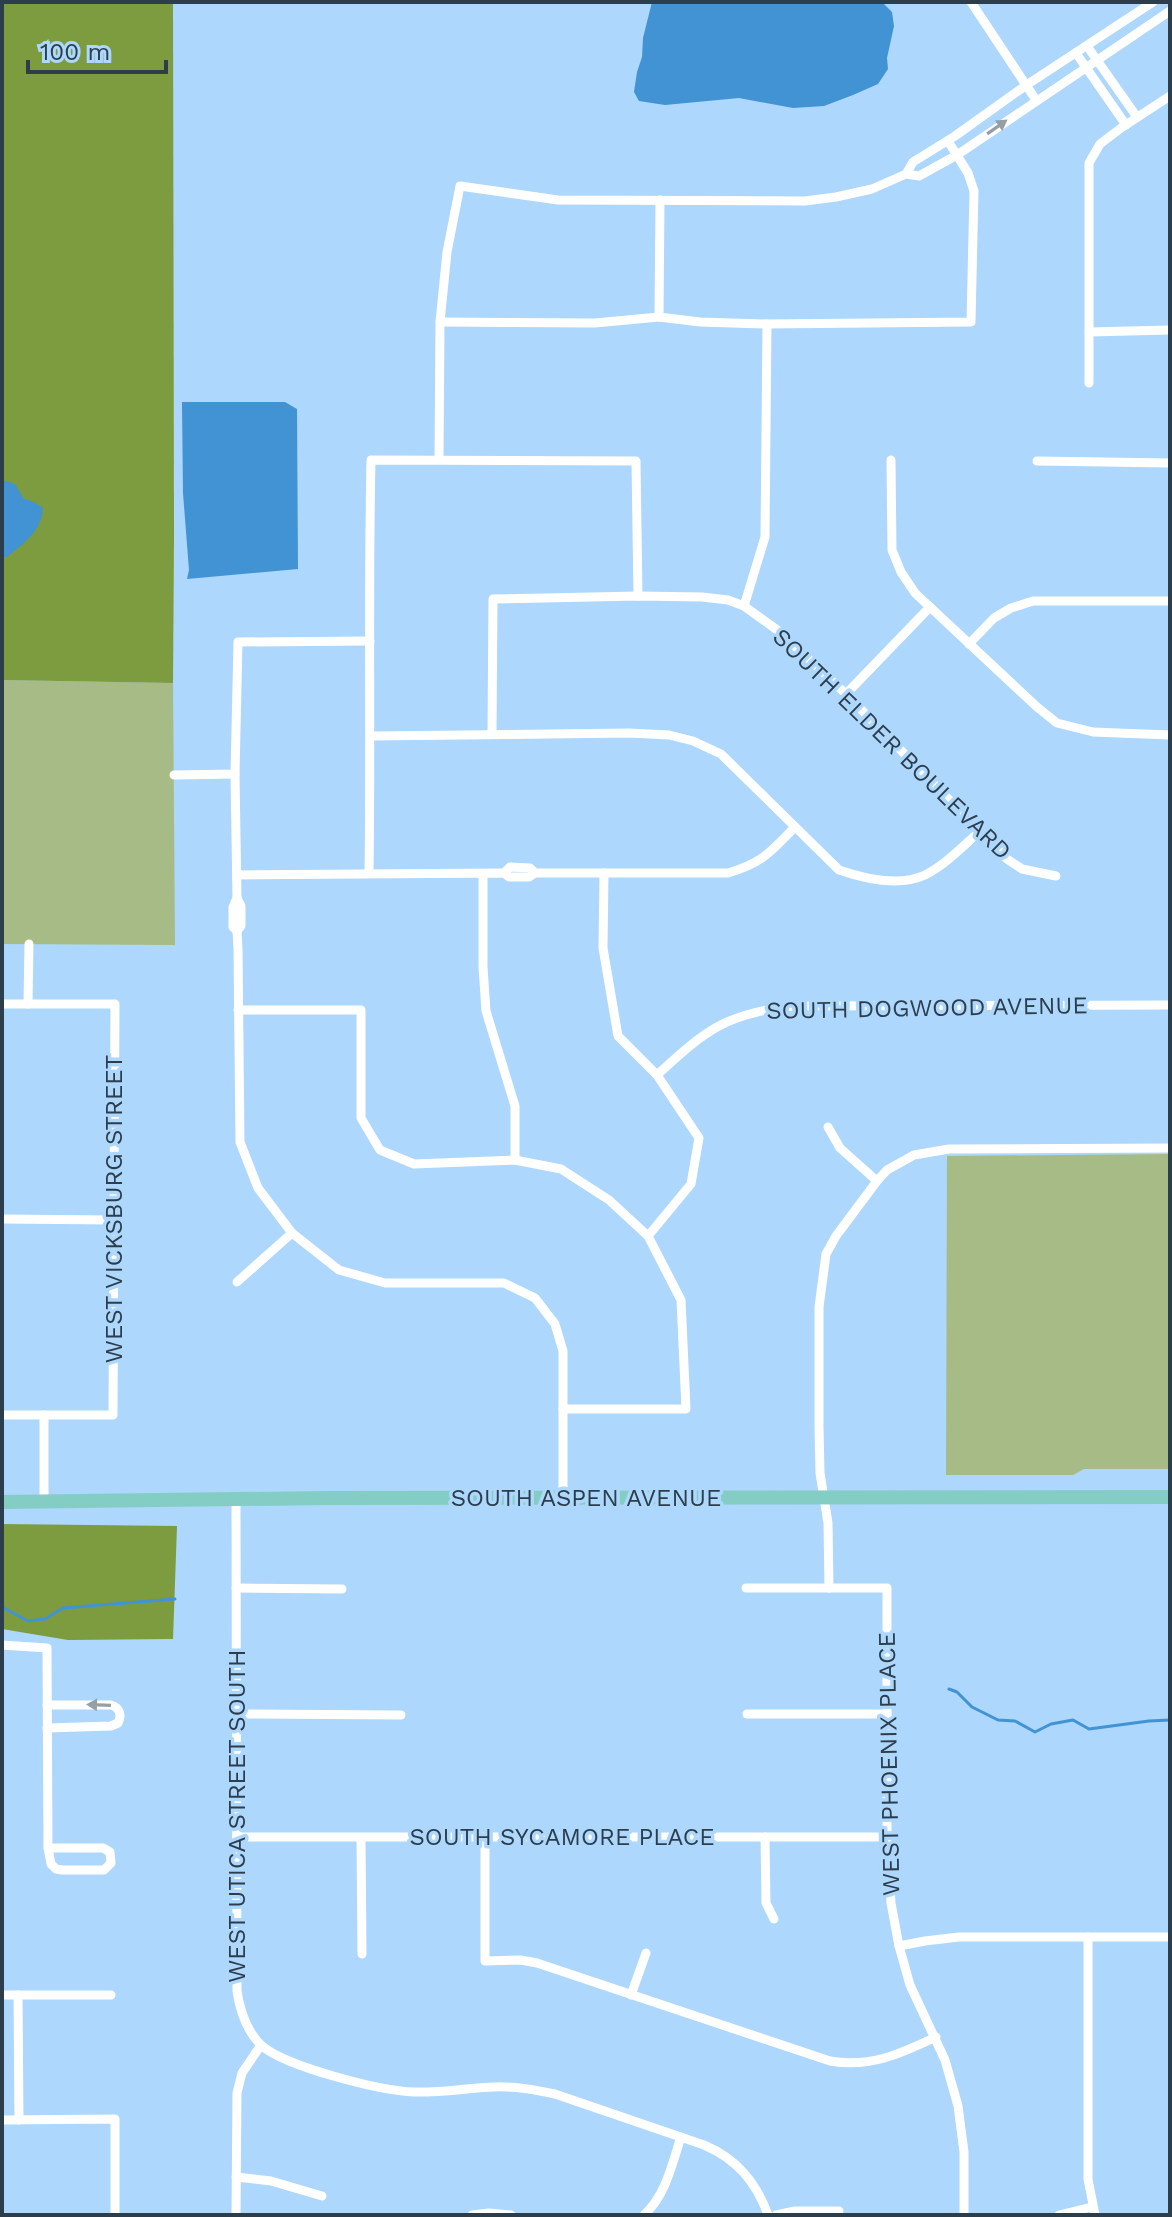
<svg xmlns="http://www.w3.org/2000/svg" width="1172" height="2217" viewBox="0 0 1172 2217" font-family="'Work Sans',sans-serif">
  <rect width="100%" height="100%" fill="#add7fc"/>
  <!-- green -->
  <g fill="#a7bb86">
    <path d="M2 680 173 683 175 945 2 944Z"/>
    <path d="M1170 1154V1469H1084L1073 1475H946L947 1156Z"/>
  </g>
  <!-- forest -->
  <g fill="#7d9b3f">
    <path d="M2 2H173L174 536 173 683 2 680Z"/>
    <path d="M2 1524 177 1526 173 1639 68 1640 2 1629Z"/>
  </g>
  <!-- water -->
  <g fill="#4193d3">
    <path d="M652 2H882L892 12 894 26 887 58 888 69 878 84 853 95 824 106 793 108 739 98 665 105 639 101 634 92 637 72 642 57 643 38Z"/>
    <path d="M182 402H285L297 409 298 569 187 579 189 570 183 493Z"/>
    <path d="M2 480 15 484 24 499 34 502 43 508C41 532 25 542 7 557H2Z"/>
  </g>
  <g fill="none" stroke-linecap="round" stroke-linejoin="round">
    <!-- stream -->
    <g stroke="#4193d3" stroke-width="3">
      <path d="M2 1607 28 1621 45 1619 63 1608 175 1599"/>
      <path d="M949 1689 957 1692 972 1707 998 1720 1015 1721 1035 1732 1051 1724 1073 1720 1089 1729 1149 1721 1170 1720"/>
    </g>
    <!-- street -->
    <g stroke="#fff" stroke-width="9">
      <path d="M971 2 1036 100"/>
      <path d="M1087 46 1137 117"/>
      <path d="M1076 53 1126 125"/>
      <path d="M906 174 913 162 955 136 1025 86 1153 2"/>
      <path d="M659 317 660 200"/>
      <path d="M440 322 595 323 659 317 700 322 767 324 971 322 974 191 968 173 948 141"/>
      <path d="M1089 332 1170 330"/>
      <path d="M1089 383V163L1100 144 1121 128 1170 96"/>
      <path d="M439 459 440 322 447 252 460 186 558 200 805 201 836 197 872 189 906 174 919 176 957 155 1170 11"/>
      <path d="M891 460 892 550 901 572 915 593 1037 707 1057 723 1093 732 1170 735"/>
      <path d="M1037 461 1170 463"/>
      <path d="M744 606 765 537 767 324"/>
      <path d="M370 641 238 642 235 774 237 898 233 907V927L237 931 238 949 240 1142 258 1188 292 1233 339 1270 385 1283H504L535 1298 555 1324 563 1351V1498"/>
      <path d="M969 644 994 618 1011 608 1033 601H1170"/>
      <path d="M846 694 930 607"/>
      <path d="M492 733 493 599 638 596 702 597 728 600 744 606 780 632 846 694 1007 859 1022 869 1056 876"/>
      <path d="M371 736 629 733 669 735 693 741 721 754 839 870C865 879 899 887 925 875 945 865 962 847 979 832"/>
      <path d="M174 775 235 774"/>
      <path d="M369 873C371 736 368 598 371 460L636 461 638 596"/>
      <path d="M504 873 510 867 530 868 535 873"/>
      <path d="M604 873 603 948 618 1036 657 1075 699 1138 691 1184 648 1236"/>
      <path d="M483 874V967L486 1011 515 1106V1160"/>
      <path d="M237 875 504 873 509 877H529L535 873H728C763 863 770 852 795 827"/>
      <path d="M237 898 241 906V926L237 931"/>
      <path d="M2 1004H115L113 1415H2"/>
      <path d="M28 1004 29 944"/>
      <path d="M238 1010H361V1118L380 1150 414 1164 515 1160 561 1169 609 1200 648 1236 681 1300 686 1409H563"/>
      <path d="M657 1075C706 1030 726 1013 794 1006L1170 1005"/>
      <path d="M828 1127 840 1148 877 1181"/>
      <path d="M2 1219 114 1220"/>
      <path d="M237 1282 292 1233"/>
      <path d="M236 1500 237 1991C240 2011 246 2031 262 2046 287 2067 381 2091 414 2092 441 2093 467 2088 494 2087 515 2086 535 2090 555 2094L704 2145C737 2159 756 2182 768 2215"/>
      <path d="M44 1502V1415"/>
      <path d="M236 1588 342 1589"/>
      <path d="M746 1588H887V1837L891 1903 899 1946 910 1985 945 2060 958 2106 964 2152V2215"/>
      <path d="M829 1588 828 1523 820 1473 819 1427V1307L826 1254 836 1236 877 1181 887 1170 914 1155 949 1149 1170 1148"/>
      <path d="M2 1645 47 1648 48 1848"/>
      <path d="M47 1705H111C120 1708 122 1715 118 1723L111 1726 47 1728"/>
      <path d="M237 1714 401 1715"/>
      <path d="M747 1714H887"/>
      <path d="M237 1837H887"/>
      <path d="M485 1837V1961L521 1960 537 1963 830 2061C870 2068 900 2054 936 2037"/>
      <path d="M765 1837 766 1903 774 1919"/>
      <path d="M361 1838 362 1954"/>
      <path d="M48 1848H103L110 1852 111 1863 104 1870H62L56 1869 51 1864Z"/>
      <path d="M1088 1937V2179L1095 2215"/>
      <path d="M899 1946 925 1941 959 1937H1170"/>
      <path d="M2 1995H111"/>
      <path d="M18 1995 19 2120"/>
      <path d="M631 1995 646 1953"/>
      <path d="M2 2120 115 2119V2215"/>
      <path d="M236 2177 271 2181 322 2196"/>
      <path d="M236 2215 237 2093 242 2073 261 2045"/>
      <path d="M472 2215 489 2213 511 2215"/>
      <path d="M644 2215C666 2195 672 2164 681 2137"/>
      <path d="M776 2215 795 2211H839"/>
      <path d="M1059 2215 1092 2207"/>
    </g>
    <!-- primary -->
    <path stroke="#83cdc5" stroke-width="14" d="M2 1502 327 1498 1170 1497"/>
  </g>
  <!-- one-way arrows -->
  <defs><path id="oneway-solid" d="M-6-.8H1V-3.2L6.5 0L1 3.2V.8H-6Z" transform="scale(2)"/></defs>
  <g fill="#969ea6">
    <use href="#oneway-solid" transform="translate(997 127) rotate(-35)"/>
    <use href="#oneway-solid" transform="translate(99 1705) rotate(-178)"/>
  </g>
  <g text-anchor="middle" dominant-baseline="central" stroke-width="7" stroke-linejoin="round" paint-order="stroke">
    <!-- street labels -->
    <g font-size="24" fill="#2c3e4c" stroke="#add7fc">
      <text transform="translate(892 744) rotate(44)">SOUTH ELDER BOULEVARD</text>
      <text transform="translate(927 1008) rotate(-1)">SOUTH DOGWOOD AVENUE</text>
      <text transform="translate(114 1209) rotate(-90)">WEST VICKSBURG STREET</text>
      <text x="586" y="1498">SOUTH ASPEN AVENUE</text>
      <text transform="translate(889 1764) rotate(-91)">WEST PHOENIX PLACE</text>
      <text transform="translate(237 1816) rotate(-90)">WEST UTICA STREET SOUTH</text>
      <text x="562" y="1837">SOUTH SYCAMORE PLACE</text>
    </g>
  </g>
  <!-- border -->
  <rect width="1172" height="2217" fill="none" stroke="#2c3e4c" stroke-width="8"/>
  <!-- scale -->
  <path d="M28 60v12h138v-12" fill="none" stroke="#2c3e4c" stroke-width="4"/>
  <text x="40" y="60" font-size="24" fill="#2c3e4c" stroke="#add7fc" stroke-width="6" paint-order="stroke">100 m</text>
</svg>
